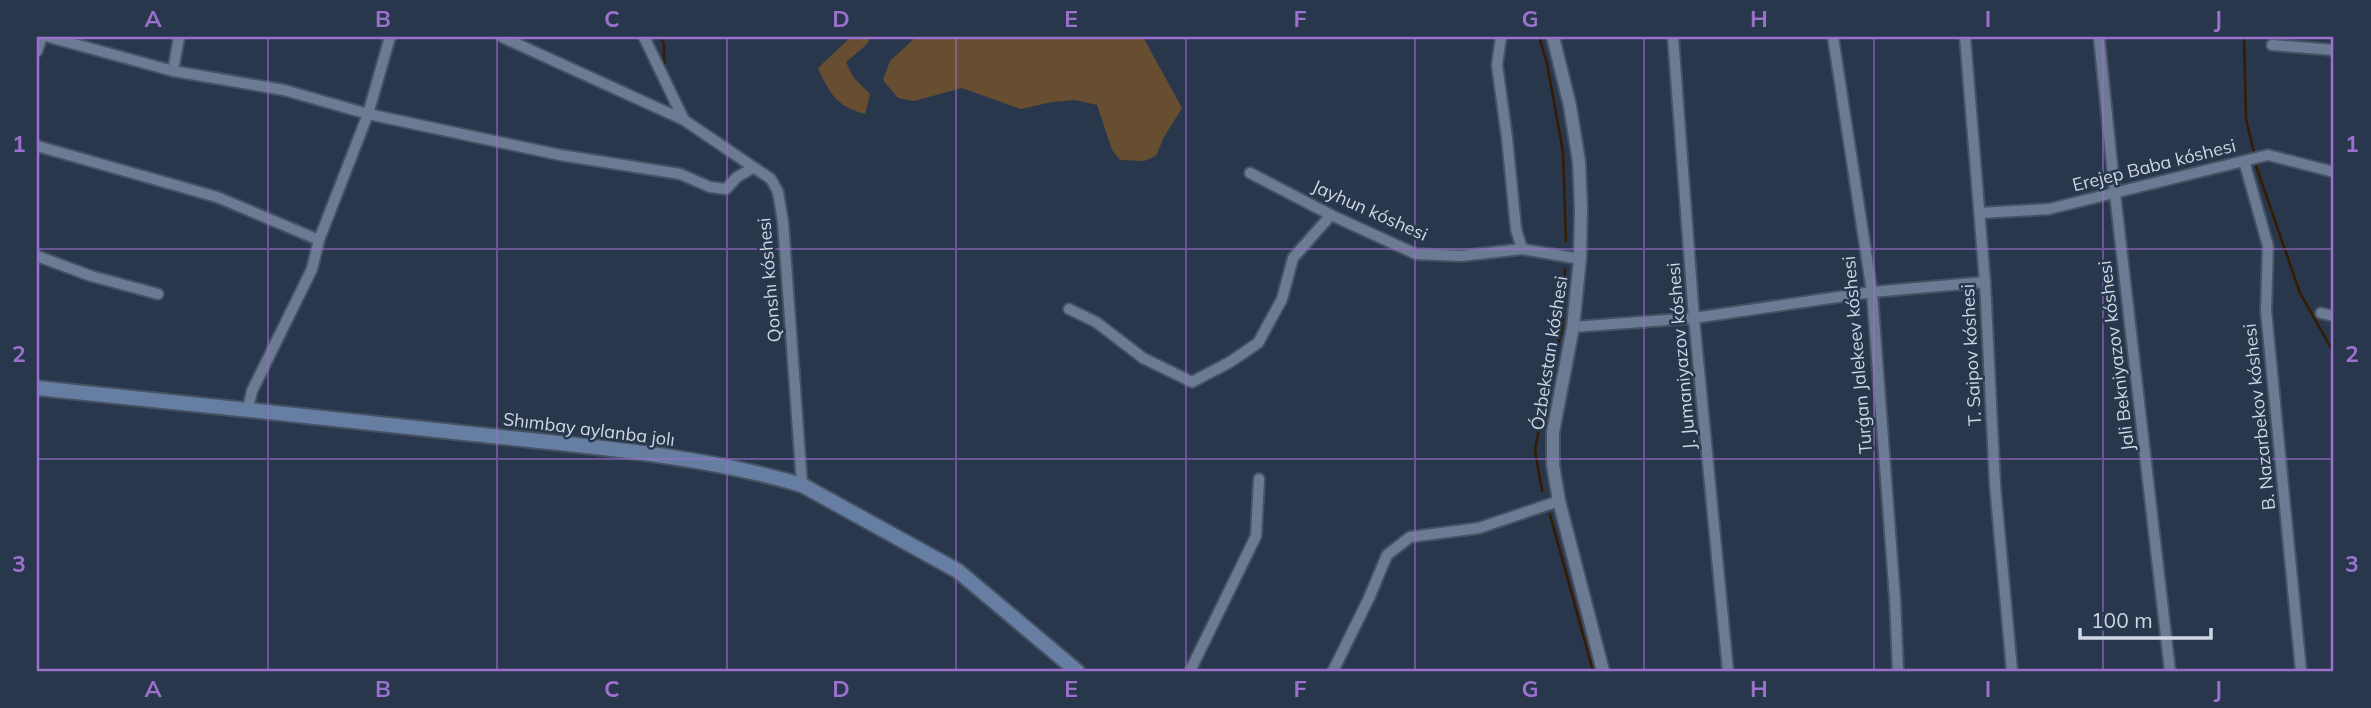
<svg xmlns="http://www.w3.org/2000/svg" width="2371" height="708" viewBox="0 0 2371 708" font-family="Mulish,sans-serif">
  <rect width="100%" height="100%" fill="#29374c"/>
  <!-- green -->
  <g fill="#684e31">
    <path d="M851 37H871L866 45 846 62 853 77 870 94 865 114C837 106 830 95 818 68Z"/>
    <path d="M916 37H1143L1182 108 1164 137 1156 156 1144 161 1120 160 1112 150 1097 105 1075 100 1052 102 1021 109 962 88 914 101 898 98 883 80 890 61Z"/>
  </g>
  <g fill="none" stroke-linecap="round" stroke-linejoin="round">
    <!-- stream -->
    <g stroke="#351b00" stroke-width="2.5">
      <path d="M660 37 664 44V68"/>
      <path d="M1539 37 1547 63 1563 152 1566 241"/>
      <path d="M2244 37 2246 119 2254 153"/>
      <path d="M2256 166 2300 293 2334 353"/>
      <path d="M1542 491 1535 450 1549 376 1562 330 1565 269"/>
      <path d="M1550 515 1593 671"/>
    </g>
    <defs>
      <g id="minor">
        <path d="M49 37 173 71 284 90 368 114 560 155 680 174 710 187 726 189 737 177 753 168"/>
        <path d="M502 37 684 120 771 179 778 192 783 222 802 485"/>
        <path d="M644 37 684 120"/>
        <path d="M1501 37 1497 65 1507 138 1516 229 1522 249"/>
        <path d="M1673 37 1694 318 1728 671"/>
        <path d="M1833 37 1872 292 1895 599 1898 671"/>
        <path d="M1965 37 1985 282 1995 485 2012 671"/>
        <path d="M2099 37 2115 194 2170 671"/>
        <path d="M2272 45 2334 50"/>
        <path d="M37 51 42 37"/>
        <path d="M173 71 179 37"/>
        <path d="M37 146 217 197 319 240"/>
        <path d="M2244 161 2268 246 2266 311 2301 671"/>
        <path d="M1250 173 1331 215 1416 254 1461 256 1522 249 1580 259"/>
        <path d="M1980 213 2049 209 2268 155 2334 172"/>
        <path d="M37 256 91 276 158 294"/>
        <path d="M1069 309 1096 322 1143 358 1192 382 1230 362 1258 343 1282 299 1293 258 1331 215"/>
        <path d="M2321 313 2334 316"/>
        <path d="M1573 327 1694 318 1872 292 1985 282"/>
        <path d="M248 408 252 391 312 269 319 240 368 114 390 37"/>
        <path d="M1190 671 1256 536 1259 479"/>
        <path d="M1333 671 1369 598 1387 555 1410 537 1479 528 1559 501"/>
      </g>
      <path id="tertiary" d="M1553 37 1570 106 1579 162 1581 208 1580 259 1573 327 1553 432V465L1559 501 1603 671"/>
      <path id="secondary" d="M37 388C182 402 328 419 473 434 581 446 697 454 802 485L958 571 1077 671"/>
    </defs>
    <!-- minor casing -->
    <use href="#minor" stroke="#465263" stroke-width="14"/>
    <!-- tertiary casing -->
    <use href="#tertiary" stroke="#465263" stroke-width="16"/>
    <!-- secondary casing -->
    <use href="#secondary" stroke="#465263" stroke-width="18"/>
    <!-- minor -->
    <use href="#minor" stroke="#6b7b93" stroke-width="10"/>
    <!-- tertiary -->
    <use href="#tertiary" stroke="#6b7b93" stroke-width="12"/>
    <!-- secondary -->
    <use href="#secondary" stroke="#667ea2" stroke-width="14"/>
  </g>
  <!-- grid -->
  <path fill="none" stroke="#9c70ce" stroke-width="2" stroke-opacity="0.55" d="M268 37V671M497 37V671M727 37V671M956 37V671M1186 37V671M1415 37V671M1644 37V671M1874 37V671M2103 37V671M37 249H2334M37 459H2334"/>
  <g text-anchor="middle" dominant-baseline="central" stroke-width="5" stroke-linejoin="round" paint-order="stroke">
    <!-- street labels -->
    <g font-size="18" fill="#ced7e4" stroke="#29374c">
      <text transform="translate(2154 165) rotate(-14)">Erejep Baba kóshesi</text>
      <text transform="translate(1370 210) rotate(24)">Jayhun kóshesi</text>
      <text transform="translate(769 280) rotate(-95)">Qonshı kóshesi</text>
      <text transform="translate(1549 353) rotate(-81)">Ózbekstan kóshesi</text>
      <text transform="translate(1857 355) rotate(-95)">Turǵan Jalekeev kóshesi</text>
      <text transform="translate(1971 355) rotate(-93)">T. Saipov kóshesi</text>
      <text transform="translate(1681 356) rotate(-95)">J. Jumaniyazov kóshesi</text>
      <text transform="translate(2116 356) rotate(-97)">Jali Bekniyazov kóshesi</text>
      <text transform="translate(2259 417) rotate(-96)">B. Nazarbekov kóshesi</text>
      <text transform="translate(589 429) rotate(7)">Shımbay aylanba jolı</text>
    </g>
  </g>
  <!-- border -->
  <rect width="2371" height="708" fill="none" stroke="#29374c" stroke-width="77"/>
  <!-- scale -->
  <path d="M2080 628v10h131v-10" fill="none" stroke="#ced7e4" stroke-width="3.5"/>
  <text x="2091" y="628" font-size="21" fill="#ced7e4" stroke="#29374c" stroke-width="5" paint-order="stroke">100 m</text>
  <rect x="38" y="38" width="2294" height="632" fill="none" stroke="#9c70ce" stroke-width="2.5"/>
  <g font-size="23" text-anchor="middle" font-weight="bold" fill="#9c70ce">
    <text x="153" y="27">A</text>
    <text x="383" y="27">B</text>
    <text x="612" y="27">C</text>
    <text x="841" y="27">D</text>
    <text x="1071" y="27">E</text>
    <text x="1300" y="27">F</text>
    <text x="1530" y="27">G</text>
    <text x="1759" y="27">H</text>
    <text x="1988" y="27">I</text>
    <text x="2218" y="27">J</text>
    <text x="19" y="152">1</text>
    <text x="2352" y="152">1</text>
    <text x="19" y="362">2</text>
    <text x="2352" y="362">2</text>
    <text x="19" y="572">3</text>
    <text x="2352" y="572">3</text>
    <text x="153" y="697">A</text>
    <text x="383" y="697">B</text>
    <text x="612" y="697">C</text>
    <text x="841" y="697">D</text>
    <text x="1071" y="697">E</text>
    <text x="1300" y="697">F</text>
    <text x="1530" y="697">G</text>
    <text x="1759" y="697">H</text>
    <text x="1988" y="697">I</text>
    <text x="2218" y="697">J</text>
  </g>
</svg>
